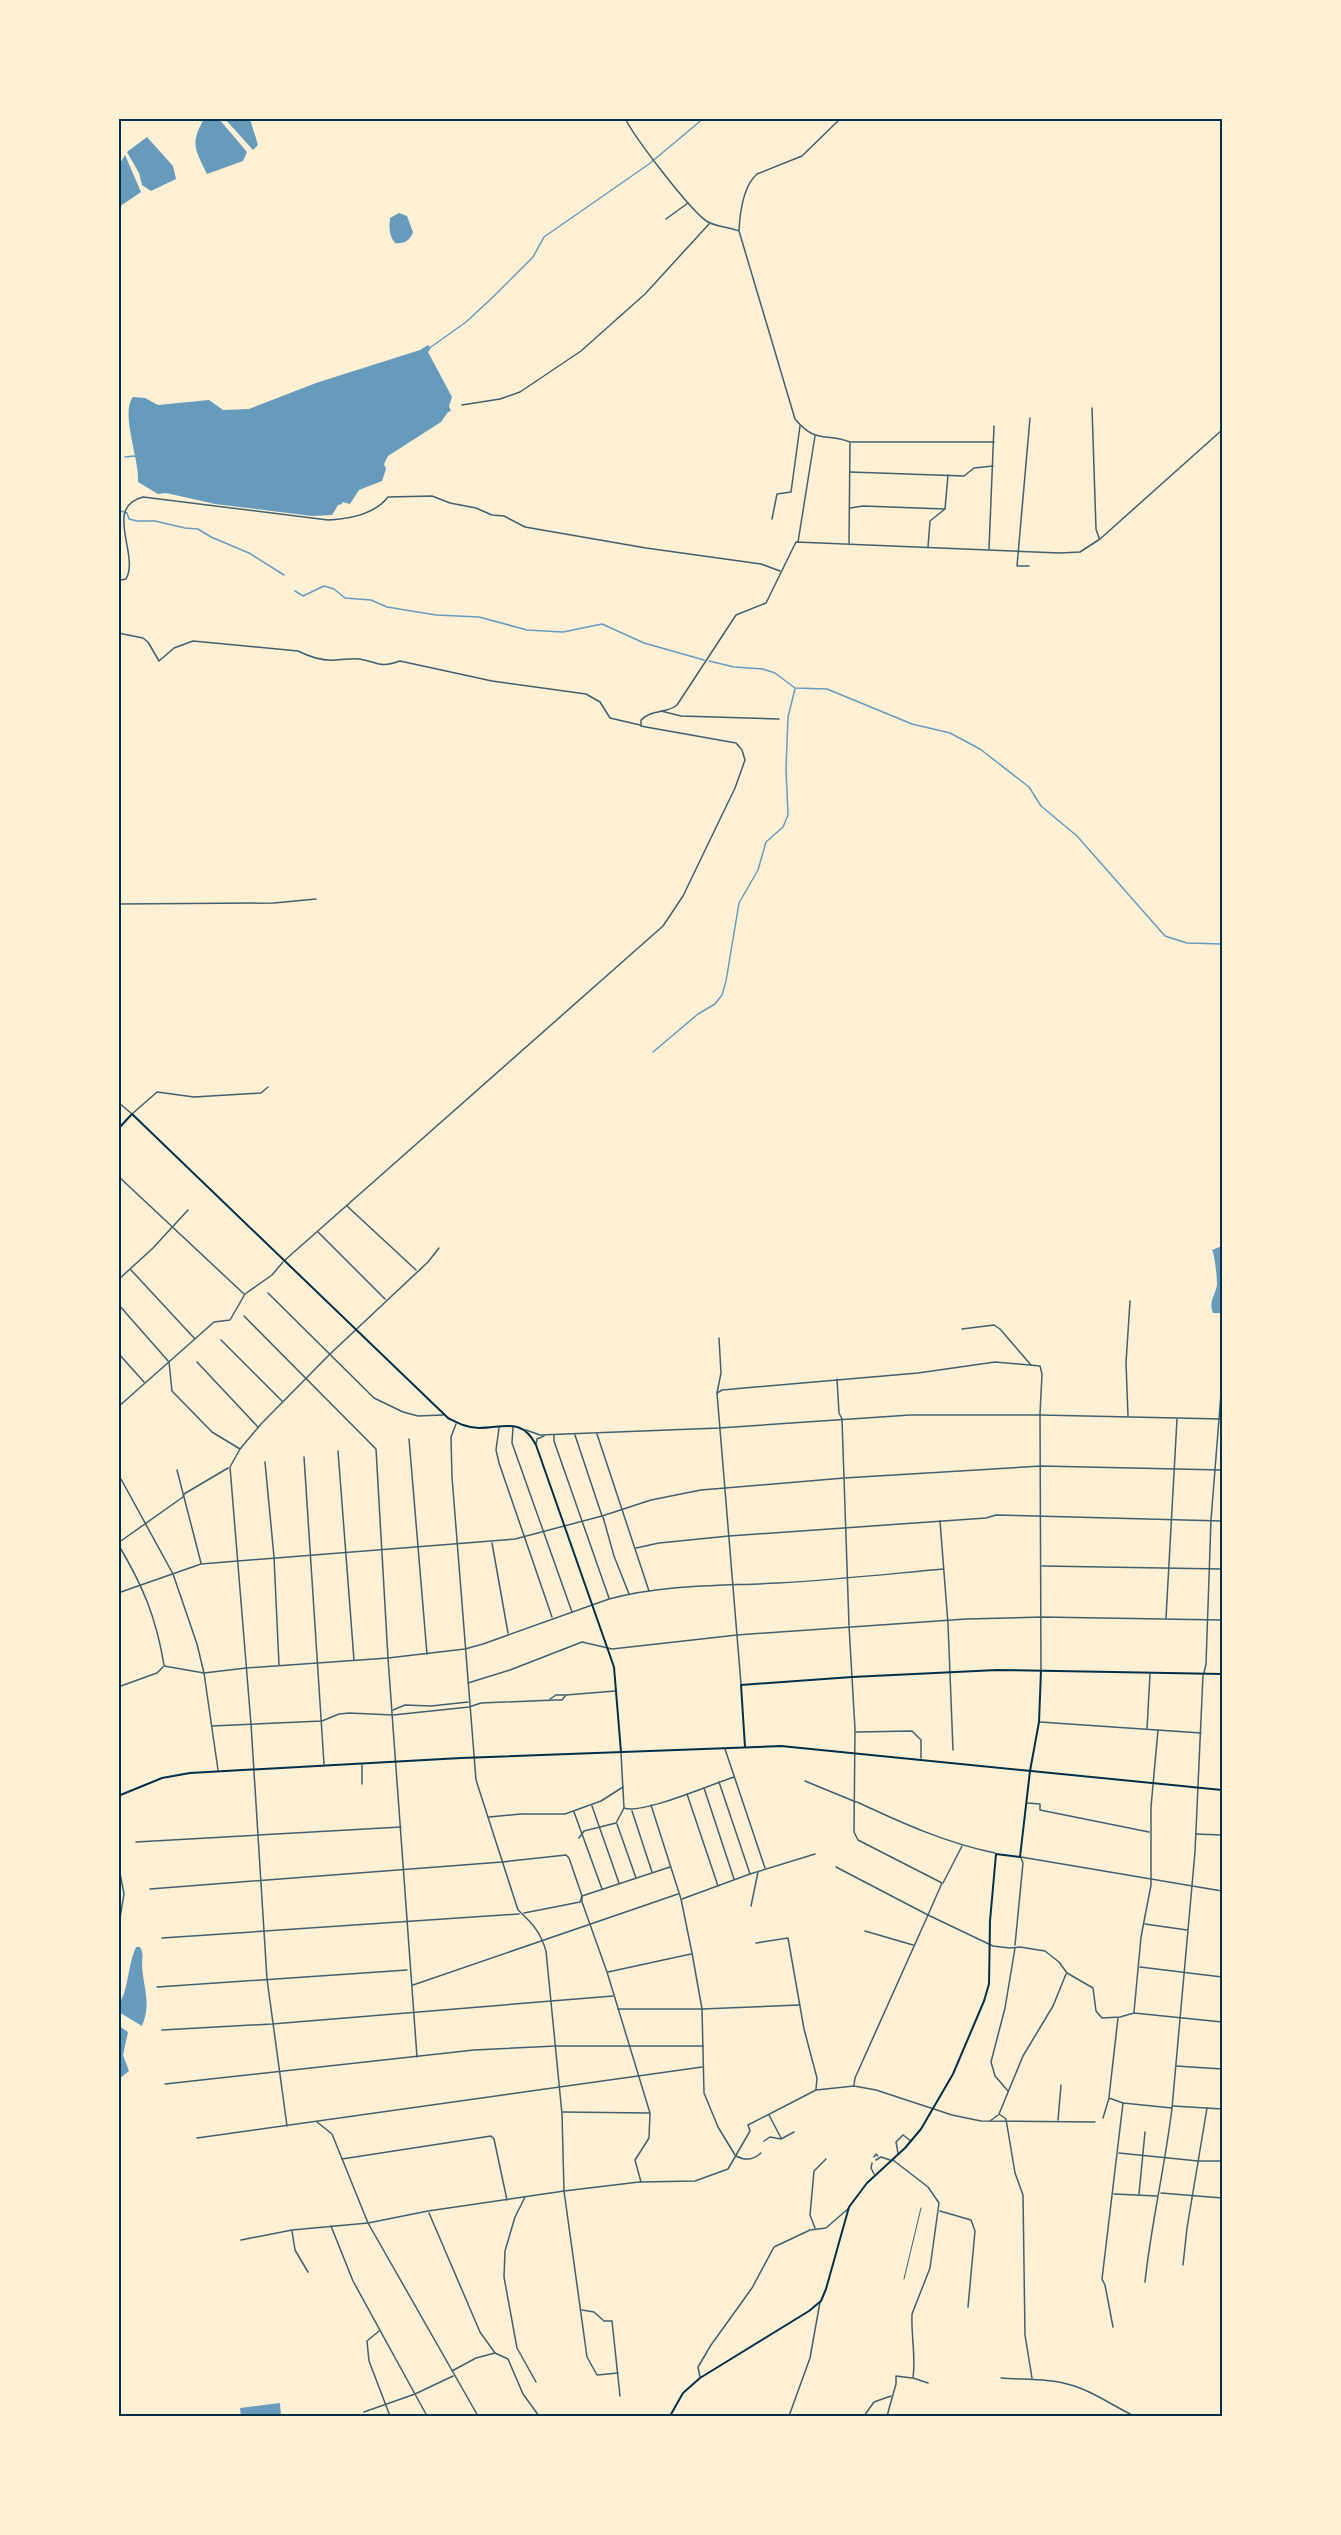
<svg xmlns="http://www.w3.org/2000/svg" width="1341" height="2535" viewBox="0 0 1341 2535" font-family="Montserrat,sans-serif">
  <rect width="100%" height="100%" fill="#fdf0d5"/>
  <!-- water -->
  <g fill="#669bbc">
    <path d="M204 119H219L247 152 243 161 207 174C195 149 190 143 204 119Z"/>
    <path d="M225 119H250L258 145 253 150Z"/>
    <path d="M147 137 173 166 176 179 151 191 142 185 139 173 127 152Z"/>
    <path d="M125 155 141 192 119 207V165Z"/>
    <path d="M399 213 407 216 413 232C410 241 404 244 395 243 389 236 389 227 390 218Z"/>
    <path d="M428 345 431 348 428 352 452 397 449 406 451 411 448 412 441 422 388 456 384 464 386 469 382 481 359 490 350 504 342 502V504L338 505 332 515 312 516 215 504 166 493 158 494 138 482C140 461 120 413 133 397L145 398 158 405 209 400 223 410 249 409 316 383 420 350Z"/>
    <path d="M1222 1246 1221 1313H1213C1208 1301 1216 1295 1217 1284 1217 1277 1215 1256 1212 1250Z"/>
    <path d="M136 1947H140C144 1954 142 1957 142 1965 143 1988 152 2002 142 2026L119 2012C118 2002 123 1999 125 1990 129 1975 130 1960 136 1947Z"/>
    <path d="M119 2026 128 2032 123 2055 129 2071 119 2079Z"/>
    <path d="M280 2403 281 2416H241L240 2408Z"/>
  </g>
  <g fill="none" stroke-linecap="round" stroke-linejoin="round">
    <!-- stream -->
    <g stroke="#669bbc" stroke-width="1.5">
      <path d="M431 347 466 322 492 298 533 257 544 237 649 164 704 118"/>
      <path d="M125 457 135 456"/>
      <path d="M118 510 127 513 129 519 137 521H155L185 528 198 529 211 537 249 553 284 575"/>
      <path d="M295 591 303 596 324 586 334 589 345 598 371 600 387 607 436 615 479 617 527 630 563 632 602 624 644 643 704 660"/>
      <path d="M709 661 734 667 763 669 775 673 795 688 827 689 912 724 950 733 980 749 1029 787 1041 806 1077 836 1165 936 1187 943 1222 944"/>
      <path d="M653 1052 698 1014 715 1004 722 995 726 981 739 903 758 870 766 842 783 827 788 815 786 769 788 717 795 689"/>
    </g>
    <!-- service -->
    <path stroke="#3f606c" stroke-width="1" d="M904 2279 921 2208"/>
    <!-- minor -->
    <g stroke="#3f606c" stroke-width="1.5">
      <path d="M666 219 688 203"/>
      <path d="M739 230C740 212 743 186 757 174L802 156 841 118"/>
      <path d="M462 405 500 399 520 392 581 351 645 294 709 224"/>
      <path d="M1092 408 1096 529 1099 538"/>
      <path d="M851 442H994"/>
      <path d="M850 472 964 476 974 468 993 466"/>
      <path d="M850 508 863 506 945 509"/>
      <path d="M772 519 777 494 791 492 800 426"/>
      <path d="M798 542 815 436"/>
      <path d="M928 547 930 521 945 509 948 475"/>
      <path d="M989 549 994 426"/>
      <path d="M1029 566H1017L1030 418"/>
      <path d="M121 580 126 579C140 555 103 507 143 497L328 520C348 519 375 514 388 497L432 496 450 503 476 508 492 515 504 516 525 527 646 548 761 564 780 571"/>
      <path d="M118 633 143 638 148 642 159 661 174 648 193 641 298 651C310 657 322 661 335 660 343 660 350 658 359 659 377 661 378 669 400 661L492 681 586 694 600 702 610 718 640 725"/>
      <path d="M661 711 681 716 779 719"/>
      <path d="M118 904 274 903 316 899"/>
      <path d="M118 1102 132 1114 157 1092 194 1097 261 1093 268 1087"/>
      <path d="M118 1176 244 1294"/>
      <path d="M347 1206 416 1270"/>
      <path d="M318 1232 385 1299"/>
      <path d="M131 1270 195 1339"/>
      <path d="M118 1280 153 1248 188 1210"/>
      <path d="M268 1293 374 1398 403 1412 418 1416 443 1415"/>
      <path d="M118 1304 169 1362 172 1391 212 1432 240 1449 230 1467 251 1724 267 1979 287 2126"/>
      <path d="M244 1316 376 1449 388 1658 417 2057"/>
      <path d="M962 1329 994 1325 1000 1329 1031 1365"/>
      <path d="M719 1338 721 1373 717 1393 741 1684"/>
      <path d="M221 1340 282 1401"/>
      <path d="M118 1353 144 1382"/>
      <path d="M197 1362 258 1427"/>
      <path d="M837 1379 839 1413 842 1419 849 1625"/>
      <path d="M717 1393 722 1390 918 1373 995 1362 1040 1366 1042 1374 1040 1414"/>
      <path d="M118 1407 214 1322 230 1320 245 1294 272 1275 283 1262"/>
      <path d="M1128 1416 1126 1363 1130 1301"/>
      <path d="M456 1424 451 1437 452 1477 476 1780 518 1910C532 1923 540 1931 546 1951L562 2114 564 2191 587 2357 597 2375 618 2373"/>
      <path d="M513 1427 512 1443 572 1612"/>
      <path d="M499 1428 496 1450 499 1463 552 1617"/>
      <path d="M597 1434 649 1591"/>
      <path d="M554 1435V1441L609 1598"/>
      <path d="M575 1435 602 1516"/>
      <path d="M409 1439 427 1654"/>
      <path d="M240 1449 261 1424 330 1354 428 1262 439 1248"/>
      <path d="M338 1451 354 1660"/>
      <path d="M304 1457 324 1764"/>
      <path d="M265 1462 274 1557 279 1665"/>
      <path d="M177 1470 201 1563"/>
      <path d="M121 1479 173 1574 197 1644 204 1673 218 1770"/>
      <path d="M603 1517 614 1556 629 1594"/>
      <path d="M940 1521 948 1624 953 1750"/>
      <path d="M118 1543 183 1497 184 1494 228 1468"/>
      <path d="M492 1543 508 1633"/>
      <path d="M118 1544C143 1586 156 1617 164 1665"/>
      <path d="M636 1548 659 1543 729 1536 986 1518 996 1515 1222 1521"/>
      <path d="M1042 1566 1222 1569"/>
      <path d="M118 1593 201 1564 515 1539 602 1516 651 1500 701 1490 844 1478 1041 1466 1222 1470"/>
      <path d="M1166 1618 1177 1419"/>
      <path d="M164 1666 204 1673 246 1668 388 1658 465 1649 483 1644 609 1599C664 1584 722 1586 778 1583 833 1580 888 1574 943 1569"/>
      <path d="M1204 1673 1206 1664 1211 1520 1222 1381"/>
      <path d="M468 1683 510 1670 582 1642 612 1649 737 1635 966 1619 1042 1617 1222 1620"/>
      <path d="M118 1687 157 1673 163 1667"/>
      <path d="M550 1699 556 1695H565"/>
      <path d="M393 1710 405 1705 431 1706 468 1702"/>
      <path d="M1040 1722 1201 1733"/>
      <path d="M212 1726 322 1721 339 1714 349 1713 393 1715 469 1707 481 1703 555 1700H562L566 1695 615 1691"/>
      <path d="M1147 1729 1150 1674"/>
      <path d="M856 1732 912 1731 921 1740V1758"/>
      <path d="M725 1749 765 1868"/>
      <path d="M805 1781 856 1802"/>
      <path d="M719 1782 750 1874"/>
      <path d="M362 1784V1765"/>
      <path d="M704 1788 734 1879"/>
      <path d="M687 1794 718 1886"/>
      <path d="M1027 1803 1040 1804V1810L1149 1832"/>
      <path d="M651 1805 681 1899 692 1953 702 2009 704 2093 718 2127 735 2155"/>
      <path d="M592 1806 619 1883"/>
      <path d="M624 1808C641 1815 712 1784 734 1777"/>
      <path d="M632 1811 652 1872"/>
      <path d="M574 1812 602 1889"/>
      <path d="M489 1817 521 1814H565L601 1801 623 1787"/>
      <path d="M617 1824 636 1878"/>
      <path d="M1196 1834 1222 1835"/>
      <path d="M579 1838 584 1831 616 1823 624 1808 621 1753"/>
      <path d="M136 1842 401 1827"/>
      <path d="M1021 1857 1222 1891"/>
      <path d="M118 1863 124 1894 120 1918"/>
      <path d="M836 1867 928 1915 855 2078 854 2085"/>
      <path d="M943 1883 962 1846"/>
      <path d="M150 1889 502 1862 566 1855 569 1858 582 1896V1902L607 1972 650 2113 649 2138 635 2160 641 2182"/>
      <path d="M682 1899 750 1874 815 1854"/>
      <path d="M751 1906 758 1872"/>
      <path d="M524 1913 580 1902 582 1896 670 1867"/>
      <path d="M1145 1924 1187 1930"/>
      <path d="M865 1931 913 1945"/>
      <path d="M162 1938 519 1914"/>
      <path d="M756 1943 788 1938 804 2029 817 2078 816 2089"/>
      <path d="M1140 1967 1222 1977"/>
      <path d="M608 1972 691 1954"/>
      <path d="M413 1985 678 1894"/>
      <path d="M157 1987 407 1970"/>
      <path d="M618 2009H702L799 2005"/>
      <path d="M1134 2012 1141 1937 1151 1885V1807L1158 1730"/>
      <path d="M162 2030 272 2024 613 1996"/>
      <path d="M165 2084 474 2050 556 2046H703"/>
      <path d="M1008 2091 995 2076 991 2062 1005 2008 1015 1948"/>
      <path d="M1109 2097 1118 2018"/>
      <path d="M1173 2106 1222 2109"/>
      <path d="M563 2112 649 2113"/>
      <path d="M769 2115 781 2138"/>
      <path d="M1103 2118 1109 2098 1123 2103 1172 2108C1165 2167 1151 2224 1145 2282"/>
      <path d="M1058 2120 1061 2085"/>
      <path d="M990 2121 998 2115"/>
      <path d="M317 2122 332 2134 368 2223 478 2416"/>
      <path d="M197 2138 702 2067"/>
      <path d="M764 2141 770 2137 781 2139 794 2132"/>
      <path d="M898 2153 896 2142 903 2135 911 2141"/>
      <path d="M1119 2153 1198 2161H1222"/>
      <path d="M736 2156C746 2161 753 2160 761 2153"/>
      <path d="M874 2157 876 2154 878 2156"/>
      <path d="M342 2159 491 2136 494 2139 507 2200"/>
      <path d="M876 2160 881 2157 890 2160"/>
      <path d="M893 2160 928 2187 939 2203 930 2268 912 2314C911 2335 916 2357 913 2378L928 2383"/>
      <path d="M872 2163 871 2168 874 2174"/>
      <path d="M1161 2193 1222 2198"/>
      <path d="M1114 2194 1157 2196"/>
      <path d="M1139 2194 1145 2132"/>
      <path d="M525 2197 515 2217 505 2251 504 2277 517 2348 536 2382"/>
      <path d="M940 2211 971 2220 975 2231 968 2307"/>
      <path d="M429 2213 480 2332 495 2353 508 2359 523 2394 539 2416"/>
      <path d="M331 2226 353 2281 427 2416"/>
      <path d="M815 2228 810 2215 814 2171 826 2159"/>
      <path d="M292 2231 295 2250 308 2272"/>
      <path d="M241 2240 292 2230 368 2223 428 2211 564 2191 639 2182 695 2181 728 2169 750 2131 748 2125 816 2090 854 2086 876 2090 952 2115 981 2121 1095 2122"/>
      <path d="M1183 2265 1187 2228 1207 2108"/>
      <path d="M582 2310 594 2312 604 2321H612L620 2396"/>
      <path d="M1113 2327 1105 2285 1102 2279 1123 2103"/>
      <path d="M379 2331 367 2341 369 2361 390 2416"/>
      <path d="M452 2371 476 2358 495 2353"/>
      <path d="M700 2377 698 2367 711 2345 752 2288 774 2247 810 2230 826 2228 849 2208"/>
      <path d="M1001 2378C1023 2380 1045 2378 1067 2384 1091 2390 1110 2404 1132 2415"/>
      <path d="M1032 2378 1025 2335 1023 2195 1015 2173 1006 2119 999 2114 1023 2056 1053 2006 1066 1974"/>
      <path d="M364 2412 415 2394 453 2376"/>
      <path d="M789 2416 810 2358 820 2302"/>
      <path d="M864 2416 874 2402 891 2396"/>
      <path d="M887 2416 896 2384V2376L912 2378"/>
    </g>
    <!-- tertiary -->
    <g stroke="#3f606c" stroke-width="1.5">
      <path d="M625 118C634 137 692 213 708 222 717 227 730 227 739 231L795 419C817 445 825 432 850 442L849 543"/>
      <path d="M285 1260 663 926 683 896 735 788 745 760 742 750 736 743 646 727 641 726V720C652 709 666 714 677 705L736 615 766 603 796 542 1060 553 1080 552 1100 539 1222 430"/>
      <path d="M1040 1415 1041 1670"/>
      <path d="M526 1430 540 1435 719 1428 910 1415H1040L1222 1419"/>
      <path d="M536 1444 537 1439 544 1436"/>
      <path d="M849 1626 855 1729 854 1832 858 1840 942 1883 928 1915 993 1946 1010 1948 1020 1947 1045 1951 1059 1962 1067 1973 1093 1988 1096 2011 1102 2018 1120 2017 1134 2013 1222 2022"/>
      <path d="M857 1802C902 1823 946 1843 995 1853"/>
      <path d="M1015 1945 1023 1863 1021 1858"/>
      <path d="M1176 2066 1222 2069"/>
      <path d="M1172 2108 1195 1852 1203 1675"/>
    </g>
    <!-- secondary -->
    <g stroke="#003049" stroke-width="2">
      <path d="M118 1129 132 1114 448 1418C458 1423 467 1428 479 1428 504 1428 522 1417 536 1445L614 1667 621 1752"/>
      <path d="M670 2416 683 2393 700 2378 809 2311 821 2301 826 2289 849 2207 867 2183 905 2148 921 2129 953 2074 984 2001 989 1984 990 1921 996 1854 1020 1857 1030 1771 1039 1722 1041 1671"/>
    </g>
    <!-- primary -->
    <g stroke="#003049" stroke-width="2">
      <path d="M745 1747 741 1685 852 1677 997 1670 1222 1674"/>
      <path d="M118 1796 162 1778 190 1773 461 1758 781 1746 1222 1790"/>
    </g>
  </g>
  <!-- border -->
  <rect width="1341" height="2535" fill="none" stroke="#fdf0d5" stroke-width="240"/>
  <rect x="120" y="120" width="1101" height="2295" fill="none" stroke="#003049" stroke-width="2"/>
</svg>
